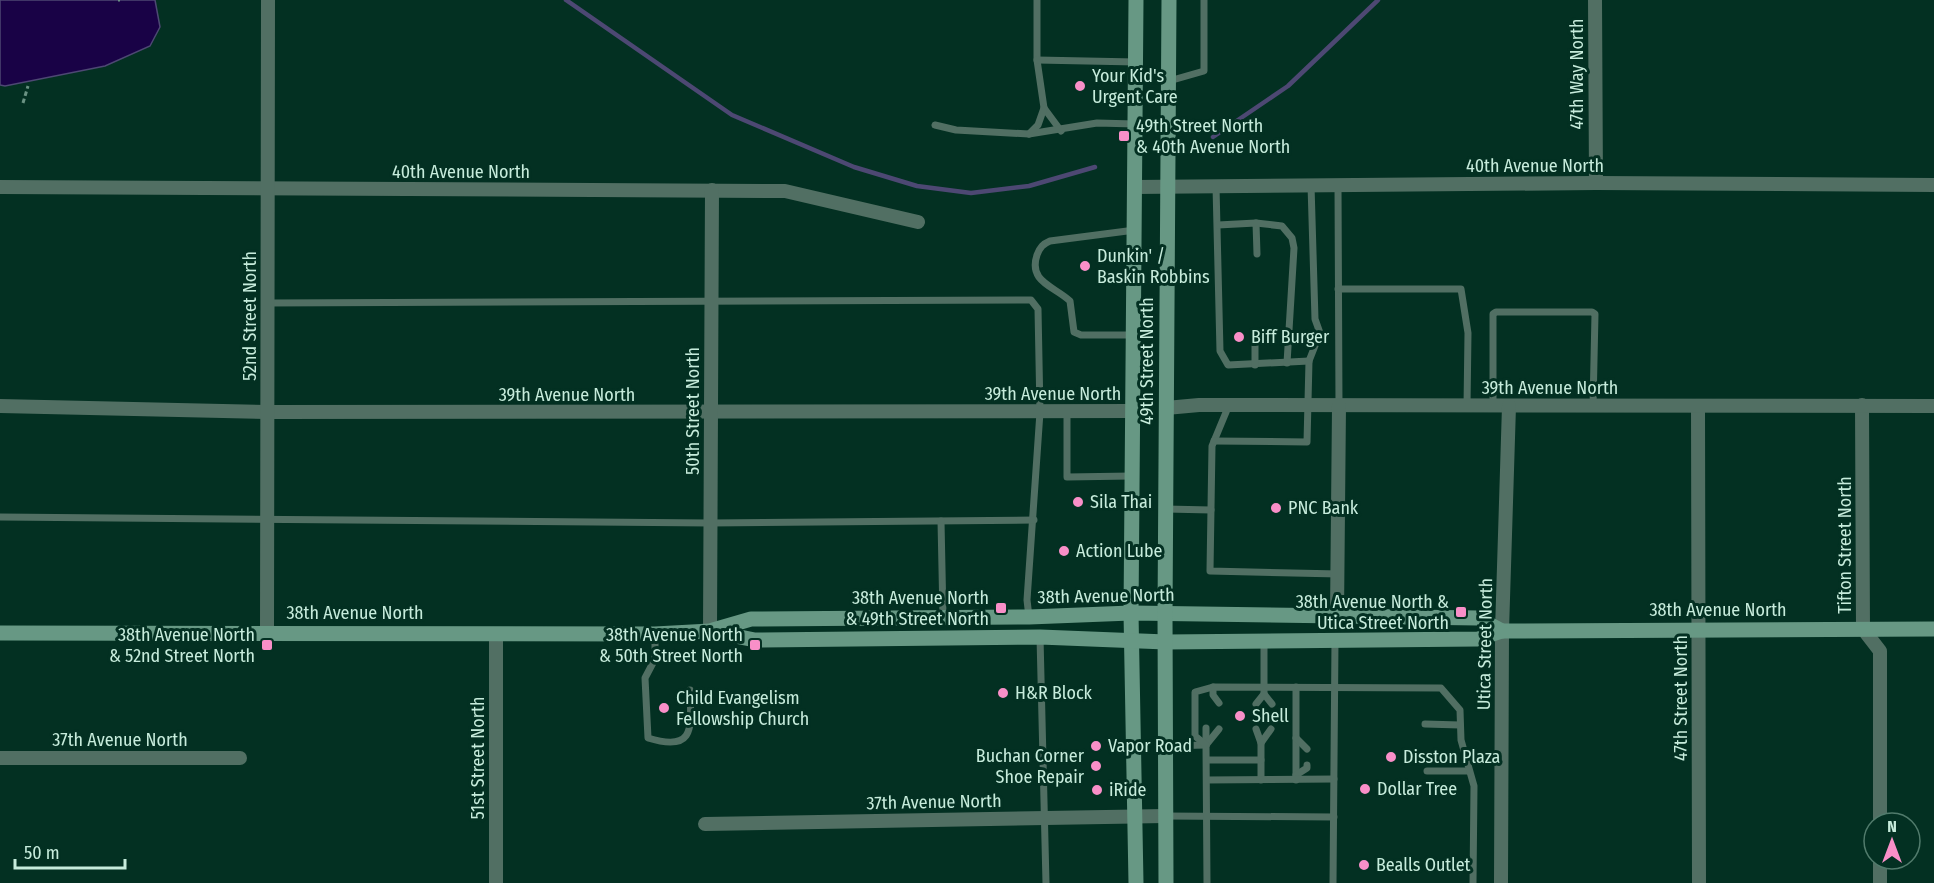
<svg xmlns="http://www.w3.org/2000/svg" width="1934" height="883" viewBox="0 0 1934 883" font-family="'Fira Sans Condensed',sans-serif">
  <rect width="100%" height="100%" fill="#033022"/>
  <!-- water -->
  <path fill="#190246" stroke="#4d4873" stroke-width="1.5" d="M0 0H155L160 27 150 46 105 66 5 86 0 85Z"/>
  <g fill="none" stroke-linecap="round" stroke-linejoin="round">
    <!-- stream -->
    <g stroke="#4d4873" stroke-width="4.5">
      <path d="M566 0 732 115 854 167 917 186 971 193 1029 186 1095 167"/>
      <path d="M1213 137 1288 86 1378 0"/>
    </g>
    <!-- path -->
    <g stroke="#6a9283" stroke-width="3" stroke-dasharray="4.5 3" stroke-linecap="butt">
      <path d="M118 0H120"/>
      <path d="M23 103 28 86"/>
    </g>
    <!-- lane -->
    <g stroke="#516f63" stroke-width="7">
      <path d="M1037 0V60L1044 108 1061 131"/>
      <path d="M1037 60 1136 62"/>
      <path d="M1169 81 1204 71V0"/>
      <path d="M935 125 956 130 1029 134 1097 123 1135 124"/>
      <path d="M1029 134 1038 125 1044 108"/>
      <path d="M1338 185 1339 406"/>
      <path d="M1216 186 1220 351 1228 365 1309 361"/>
      <path d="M1256 223 1257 254"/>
      <path d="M1218 225 1256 223 1282 226 1292 238 1294 248 1287 363"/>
      <path d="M1338 289H1461L1468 333 1467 406"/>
      <path d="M268 303 1031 300 1038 309 1040 412 1027 600 1029 617"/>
      <path d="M1134 335H1081L1074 332 1070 301C1054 286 1028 282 1037 255 1040 247 1043 244 1050 241L1135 230"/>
      <path d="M1255 365V340"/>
      <path d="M1229 405 1212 446 1210 571 1339 574"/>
      <path d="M1493 406V314L1496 312H1592L1595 314 1593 406"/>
      <path d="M1067 411V477L1131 476"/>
      <path d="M1214 441 1307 442 1309 361 1320 333 1315 319 1311 185"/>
      <path d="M1166 509 1211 510"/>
      <path d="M0 517 710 523 1034 520"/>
      <path d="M941 521 943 617"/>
      <path d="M655 635V659L645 678 648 738C696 753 691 727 690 690"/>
      <path d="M1040 637 1046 883"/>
      <path d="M1264 641V694"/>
      <path d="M1213 687V695L1219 703"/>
      <path d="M1296 687V780"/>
      <path d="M1256 704 1264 694 1272 704"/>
      <path d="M1425 724 1460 725"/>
      <path d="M1206 728V745"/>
      <path d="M1256 729 1261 743"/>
      <path d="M1296 738 1307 749"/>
      <path d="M1206 745 1219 729"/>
      <path d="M1165 746 1206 745"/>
      <path d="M1207 760H1261V780"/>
      <path d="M1261 760V743L1271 729"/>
      <path d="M1427 771H1469"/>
      <path d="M1296 775 1307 768V765"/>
      <path d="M1207 780 1334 779"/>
      <path d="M1165 816 1334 817"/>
      <path d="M1207 883 1206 745 1195 736V692L1213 687 1441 688 1460 710 1461 740 1474 786 1473 883"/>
      <path d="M1333 883 1335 641"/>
    </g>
    <!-- street -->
    <g stroke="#516f63" stroke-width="14">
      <path d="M1595 0 1596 183"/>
      <path d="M0 187 785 191 918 222"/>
      <path d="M1135 187 1596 183 1934 185"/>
      <path d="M1862 405 1863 629 1880 651V823"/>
      <path d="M0 406 268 412 1134 411"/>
      <path d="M1698 406 1699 883"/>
      <path d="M1166 408 1199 405 1934 406"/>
      <path d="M1337 615 1339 406"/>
      <path d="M710 631 712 190"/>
      <path d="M267 632 268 0"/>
      <path d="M0 758H240"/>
      <path d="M705 824 1165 816"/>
      <path d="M1880 859V883"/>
      <path d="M496 883V634"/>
      <path d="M1501 883 1502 631 1509 406"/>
    </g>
    <!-- secondary -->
    <g stroke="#679884" stroke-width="15">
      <path d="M1136 0 1131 613 1136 883"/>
      <path d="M713 630 751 619 1029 617 1131 613 1478 618 1502 631"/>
      <path d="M0 633 655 634 710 631 755 640 1040 637 1166 642 1478 639 1502 631 1934 629"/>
      <path d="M1166 883 1165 614 1169 0"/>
    </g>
  </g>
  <!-- markers -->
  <g fill="#f98fc8" stroke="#033022" stroke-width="2">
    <circle cx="1080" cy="86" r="6"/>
    <rect x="1118" y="130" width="12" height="12" rx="3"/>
    <circle cx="1085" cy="266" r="6"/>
    <circle cx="1239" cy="337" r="6"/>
    <circle cx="1078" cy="502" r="6"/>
    <circle cx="1276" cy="508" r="6"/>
    <circle cx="1064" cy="551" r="6"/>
    <rect x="995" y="602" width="12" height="12" rx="3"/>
    <rect x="1455" y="606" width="12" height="12" rx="3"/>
    <rect x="261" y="639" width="12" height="12" rx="3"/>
    <rect x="749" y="639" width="12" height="12" rx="3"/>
    <circle cx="1003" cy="693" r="6"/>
    <circle cx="664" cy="708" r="6"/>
    <circle cx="1240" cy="716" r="6"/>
    <circle cx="1096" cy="746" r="6"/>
    <circle cx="1391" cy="757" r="6"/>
    <circle cx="1096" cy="766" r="6"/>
    <circle cx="1365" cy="789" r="6"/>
    <circle cx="1097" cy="790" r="6"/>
    <circle cx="1364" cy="865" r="6"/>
  </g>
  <g text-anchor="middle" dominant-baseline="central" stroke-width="6" stroke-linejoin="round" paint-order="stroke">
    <!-- street labels -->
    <g font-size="18" fill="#c7ecdc" stroke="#033022">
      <text transform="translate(1577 74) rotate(-90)">47th Way North</text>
      <text x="1535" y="166">40th Avenue North</text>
      <text x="461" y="172">40th Avenue North</text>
      <text transform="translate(250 316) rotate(-90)">52nd Street North</text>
      <text transform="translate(1147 361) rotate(-90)">49th Street North</text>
      <text x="1550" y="388">39th Avenue North</text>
      <text x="1053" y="394">39th Avenue North</text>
      <text x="567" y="395">39th Avenue North</text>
      <text transform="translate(693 411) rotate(-90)">50th Street North</text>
      <text transform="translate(1845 545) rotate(-90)">Tifton Street North</text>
      <text transform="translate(1106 596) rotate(-1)">38th Avenue North</text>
      <text x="1718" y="610">38th Avenue North</text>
      <text x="355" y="613">38th Avenue North</text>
      <text transform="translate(1485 644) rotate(-89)">Utica Street North</text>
      <text transform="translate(1681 698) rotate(-90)">47th Street North</text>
      <text x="120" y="740">37th Avenue North</text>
      <text transform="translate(478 758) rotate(-90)">51st Street North</text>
      <text transform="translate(934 802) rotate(-1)">37th Avenue North</text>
    </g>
    <!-- poi labels -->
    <g font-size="18" fill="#c7ecdc" stroke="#033022" text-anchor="start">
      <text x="1092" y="76">Your Kid's<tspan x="1092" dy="21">Urgent Care</tspan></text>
      <text x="1136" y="126">49th Street North<tspan x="1136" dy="21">&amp; 40th Avenue North</tspan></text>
      <text x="1097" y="256">Dunkin' /<tspan x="1097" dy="21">Baskin Robbins</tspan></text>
      <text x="1251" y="337">Biff Burger</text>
      <text x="1090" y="502">Sila Thai</text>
      <text x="1288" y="508">PNC Bank</text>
      <text x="1076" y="551">Action Lube</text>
      <text x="989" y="598" text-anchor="end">38th Avenue North<tspan x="989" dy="21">&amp; 49th Street North</tspan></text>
      <text x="1449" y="602" text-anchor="end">38th Avenue North &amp;<tspan x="1449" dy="21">Utica Street North</tspan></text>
      <text x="255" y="635" text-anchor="end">38th Avenue North<tspan x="255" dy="21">&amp; 52nd Street North</tspan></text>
      <text x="743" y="635" text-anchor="end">38th Avenue North<tspan x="743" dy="21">&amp; 50th Street North</tspan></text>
      <text x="1015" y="693">H&amp;R Block</text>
      <text x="676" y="698">Child Evangelism<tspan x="676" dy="21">Fellowship Church</tspan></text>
      <text x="1252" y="716">Shell</text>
      <text x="1108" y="746">Vapor Road</text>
      <text x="1084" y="756" text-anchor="end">Buchan Corner<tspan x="1084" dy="21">Shoe Repair</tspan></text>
      <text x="1403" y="757">Disston Plaza</text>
      <text x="1377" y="789">Dollar Tree</text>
      <text x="1109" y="790">iRide</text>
      <text x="1376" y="865">Bealls Outlet</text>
    </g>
  </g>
  <!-- north arrow -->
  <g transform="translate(1892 841)"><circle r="28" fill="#033022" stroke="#517b6c" stroke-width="1.5"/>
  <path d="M0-4.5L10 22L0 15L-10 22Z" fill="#f98fc8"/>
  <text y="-9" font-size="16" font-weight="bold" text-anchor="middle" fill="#c7ecdc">N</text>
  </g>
  <!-- scale -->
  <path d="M15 859v9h110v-9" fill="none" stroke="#c7ecdc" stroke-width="3"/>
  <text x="24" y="859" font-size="18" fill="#c7ecdc" stroke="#033022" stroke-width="4.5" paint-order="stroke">50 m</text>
</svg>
